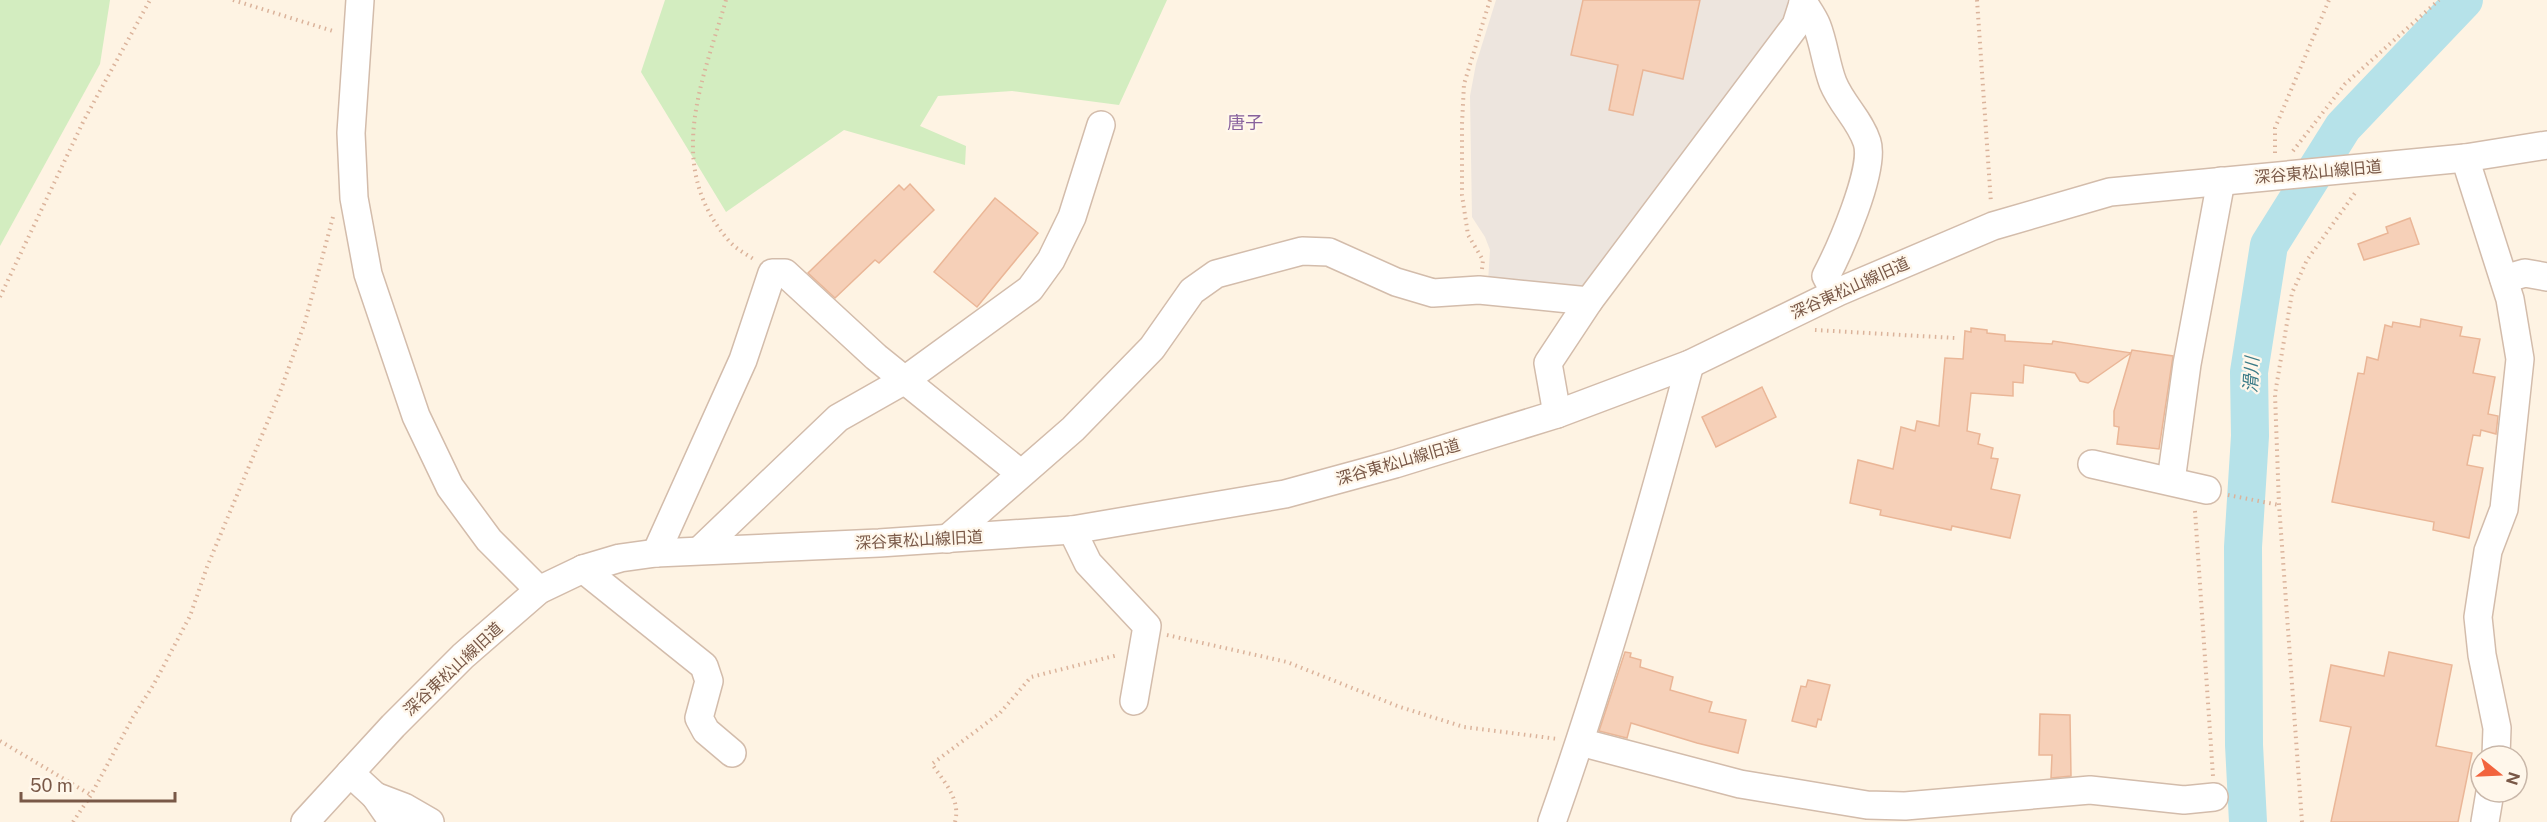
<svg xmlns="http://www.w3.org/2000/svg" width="2547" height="822" viewBox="0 0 2547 822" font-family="'Public Sans','Noto Sans JP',sans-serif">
  <rect width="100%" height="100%" fill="#fef3e3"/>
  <!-- industrial -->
  <path fill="#ede5de" d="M1496 0H1792L1785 20 1585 290 1488 282 1490 250 1485 237 1472 217 1470 96 1476 64Z"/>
  <!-- green -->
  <g fill="#d3edc0">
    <path d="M0 0H110L100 64 0 246Z"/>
    <path d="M665 0H1167L1119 105 1012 91 938 96 920 126 966 146 965 165 844 130 726 212 641 72Z"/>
  </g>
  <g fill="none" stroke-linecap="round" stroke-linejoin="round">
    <!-- river -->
    <path stroke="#b6e2e9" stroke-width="38" d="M2248 822 2244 745 2243 547 2250 436 2249 372 2269 245 2343 127 2464 0"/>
  </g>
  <!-- building -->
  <g fill="#f6d0b8" stroke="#eab697" stroke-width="1.5">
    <path d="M1583 0H1700L1683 79 1643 70 1633 115 1609 110 1618 65 1571 55Z"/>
    <path d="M910 184 934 210 879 263 875 260 835 298 808 273 899 185 904 190Z"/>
    <path d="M995 198 1038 233 977 307 934 272Z"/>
    <path d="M2410 218 2419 244 2364 260 2358 244 2388 233 2386 227Z"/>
    <path d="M2421 319 2462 327 2460 336 2480 339 2473 373 2495 377 2488 414 2498 416 2496 434 2481 430 2480 436 2473 435 2467 465 2483 468 2469 538 2433 530 2434 522 2332 502 2358 373 2364 374 2367 357 2378 360 2385 325 2392 327 2393 322 2420 327Z"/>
    <path d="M1971 328 1987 330V333L2005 335V341L2052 344 2053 341 2131 353 2132 350 2173 356 2159 449 2117 444 2119 427 2114 426V411L2131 353 2088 383 2080 381 2075 373 2024 365 2023 383 2013 382V396L1971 393 1967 431 1980 434 1978 444 1993 448 1991 458 1998 459 1991 489 2020 495 2010 538 1952 526 1951 530 1880 515 1881 510 1850 503 1858 460 1893 469 1901 427 1915 431 1917 421 1939 426 1945 358 1963 359 1965 331 1971 332Z"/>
    <path d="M1762 387 1776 417 1716 447 1702 417Z"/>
    <path d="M1625 652 1631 653 1630 657 1641 660 1640 667 1673 677 1670 690 1712 702 1709 712 1746 720 1738 753 1697 743 1631 723 1627 738 1599 731Z"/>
    <path d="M2389 652 2452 665 2436 746 2472 753 2458 822H2331L2351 727 2320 721 2331 665 2384 676Z"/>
    <path d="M1808 680 1830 685 1821 720 1818 719 1816 727 1792 721 1801 686 1806 687Z"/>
    <path d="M2040 714 2070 715 2071 776 2051 778 2052 755H2039Z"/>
  </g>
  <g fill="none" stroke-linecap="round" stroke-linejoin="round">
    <defs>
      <g id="minor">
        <path d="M360 0 351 133 354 198 368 274 416 416 450 487 489 540 539 590"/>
        <path d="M1803 2C1808 10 1814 18 1817 26 1824 44 1826 65 1833 83 1842 105 1860 120 1867 142 1876 169 1839 251 1826 276L1835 293"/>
        <path d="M2465 158 2510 299 2520 359 2504 509 2488 551 2478 617 2482 655 2497 728 2496 756"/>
        <path d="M2504 279 2525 273 2547 277"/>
        <path d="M1557 414 1548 363 1589 301 1796 25 1804 0"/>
        <path d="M2092 464 2207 490"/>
        <path d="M2171 481 2187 364 2221 181"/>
        <path d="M1072 530 1088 563 1147 626 1134 701"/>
        <path d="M947 539 1073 429 1152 348 1192 291 1216 274 1302 251 1329 252 1396 282 1433 293 1479 290 1589 301"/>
        <path d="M700 550 838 418 905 380 1030 289 1051 260 1072 217 1101 125"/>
        <path d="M656 553 743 360 772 273H785L876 357 1020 473"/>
        <path d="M583 569 704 666 709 681 699 718 706 731 732 753"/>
        <path d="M1580 742 1740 784 1867 805 1905 806 2090 790 2184 800 2214 797"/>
        <path d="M350 773 375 796 393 822"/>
        <path d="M375 796 404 807 430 822"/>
        <path d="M305 822 393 726 463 656 539 590 583 569 620 558 656 553 879 543 1072 530 1285 494 1395 464 1557 414 1690 364 1838 292 1993 226 2110 192 2465 158 2547 145"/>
        <path d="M1552 822C1605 672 1649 518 1690 364"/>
        <path d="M2485 822 2490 792"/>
      </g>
    </defs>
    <!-- minor casing -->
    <use href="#minor" stroke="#d3bcab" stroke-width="30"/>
    <!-- path -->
    <g stroke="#dbb39b" stroke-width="4" stroke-dasharray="1.5 4.5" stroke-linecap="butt">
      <path d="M233 0 336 32"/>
      <path d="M726 0C702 83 664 166 729 241 736 249 746 254 755 260"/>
      <path d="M1977 0 1991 203"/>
      <path d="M2293 151 2345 84 2439 0"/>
      <path d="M2275 153V128L2329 0"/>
      <path d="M1482 269 1483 260 1468 235 1462 195V124L1464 84 1490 0"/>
      <path d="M0 297 84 120 150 0"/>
      <path d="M1815 330 1955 338"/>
      <path d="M2228 495 2279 505"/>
      <path d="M2195 511 2213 776"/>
      <path d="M1167 635 1287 662 1400 707 1464 727 1558 739"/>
      <path d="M0 741 91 795"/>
      <path d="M73 822 91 795 133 717 154 684 190 616 207 567 280 392 305 322 333 217"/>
      <path d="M955 822C961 799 944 782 932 764L1000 713 1031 677 1118 655"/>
      <path d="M2302 822 2279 505 2275 394 2292 293 2307 260 2355 193"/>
    </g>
    <!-- minor -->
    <use href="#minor" stroke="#fff" stroke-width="27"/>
  </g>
  <g text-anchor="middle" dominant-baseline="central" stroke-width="4.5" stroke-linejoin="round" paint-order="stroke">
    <!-- street labels -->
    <g font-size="16" fill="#795847" stroke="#fff7eb">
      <text transform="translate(2318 172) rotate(-5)">深谷東松山線旧道</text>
      <text transform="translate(1850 288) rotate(-24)">深谷東松山線旧道</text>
      <text transform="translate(1398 462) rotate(-16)">深谷東松山線旧道</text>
      <text transform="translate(919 540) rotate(-3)">深谷東松山線旧道</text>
      <text transform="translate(453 669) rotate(-43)">深谷東松山線旧道</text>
    </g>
    <!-- neighbourhood labels -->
    <g font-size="18" fill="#88619d" stroke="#fff7eb">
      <text x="1245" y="122">唐子</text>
    </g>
    <!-- water labels -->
    <g font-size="18" font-style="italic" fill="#3b7b87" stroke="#fff7eb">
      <text transform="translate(2251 375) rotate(-87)">滑川</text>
    </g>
  </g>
  <!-- north arrow -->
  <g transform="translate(2499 774) rotate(108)"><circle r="28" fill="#fff7eb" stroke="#c9b7a9" stroke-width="1.5"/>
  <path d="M0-4.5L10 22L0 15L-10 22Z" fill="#f2643e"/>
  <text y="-9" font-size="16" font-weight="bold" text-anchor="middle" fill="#795847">N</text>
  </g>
  <!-- scale -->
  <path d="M21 792v9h154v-9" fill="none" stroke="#795847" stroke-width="3"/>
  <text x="30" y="792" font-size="18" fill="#795847" stroke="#fff7eb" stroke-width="4.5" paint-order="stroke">50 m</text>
</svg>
